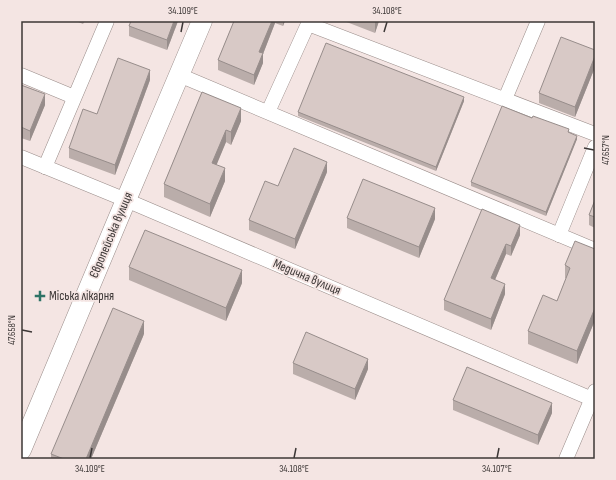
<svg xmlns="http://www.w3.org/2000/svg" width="616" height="480" viewBox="0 0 616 480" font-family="'Sofia Sans Condensed',sans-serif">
  <rect width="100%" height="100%" fill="#f4e5e3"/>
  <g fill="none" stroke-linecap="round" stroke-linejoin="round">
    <defs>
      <g id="street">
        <path d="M21 75 74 97"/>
        <path d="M179 75 595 250"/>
        <path d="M505 99 538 21"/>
        <path d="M268 112 308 24 595 134"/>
        <path d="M21 157 126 200 592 399"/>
        <path d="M45 167 107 21"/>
        <path d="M559 235 595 147"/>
        <path d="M566 459 595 391"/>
      </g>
      <path id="secondary" d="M21 450 126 200 202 21"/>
    </defs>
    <!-- street casing -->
    <use href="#street" stroke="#9a8d8a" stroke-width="15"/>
    <!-- secondary casing -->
    <use href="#secondary" stroke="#9a8d8a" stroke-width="21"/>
    <!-- street -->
    <use href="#street" stroke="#fff" stroke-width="14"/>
    <!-- secondary -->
    <use href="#secondary" stroke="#fff" stroke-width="20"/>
  </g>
  <!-- wall -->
  <g fill="#baadaa">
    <path d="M76 21H85L83 24Z"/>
    <path d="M131 21H178L167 50 129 36V26Z"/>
    <path d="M234 21H285L283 26 275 23 263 54V63L254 85 218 70V60Z"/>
    <path d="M344 21H379L375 33Z"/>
    <path d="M595 50V67L575 117 539 103V93Z"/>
    <path d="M150 80 115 175 69 158V148L97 114Z"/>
    <path d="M21 85 45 105 30 141 21 138Z"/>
    <path d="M202 92 241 121 231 145 226 142 216 165 225 181 210 217 164 197V184Z"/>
    <path d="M464 101 436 171 298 116V112Z"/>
    <path d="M569 132 577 139 546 216 471 186V182Z"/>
    <path d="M327 172 295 249 249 230V220L278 186Z"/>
    <path d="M595 200V228L589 225V215Z"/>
    <path d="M482 209 520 235 511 256 506 254 495 280 505 294 491 330 444 310V300Z"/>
    <path d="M347 218 435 219 419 258 347 228Z"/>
    <path d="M595 249V320L577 364 528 344V331L557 301 566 278H565V265Z"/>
    <path d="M129 267 242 283 226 321 129 280Z"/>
    <path d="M144 334 91 459H51V454Z"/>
    <path d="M293 363 368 369 355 400 293 374Z"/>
    <path d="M453 400 552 413 538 445 453 410Z"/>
  </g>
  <!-- shaded-wall -->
  <g fill="#978d8b">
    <path d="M174 21H178L167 50V40Z"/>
    <path d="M272 21H275V23L263 54V63L254 85V75L259 52Z"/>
    <path d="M283 21H285L283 26Z"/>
    <path d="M375 21H379L375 33Z"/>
    <path d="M595 56V67L575 117V107Z"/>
    <path d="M150 70V80L115 175V165Z"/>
    <path d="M45 94V105L30 141V131Z"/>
    <path d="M464 97V101L436 171V167Z"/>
    <path d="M241 108V121L231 145V132Z"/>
    <path d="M226 130V142L212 176V163Z"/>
    <path d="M577 136V139L546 216V212Z"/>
    <path d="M327 162V172L295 249V239Z"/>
    <path d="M225 168V181L210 217V204Z"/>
    <path d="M435 208V219L419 258V247Z"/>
    <path d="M520 225V235L511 256V246Z"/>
    <path d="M506 244V254L491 289V278Z"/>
    <path d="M242 270V283L226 321V308Z"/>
    <path d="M505 284V294L491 330V319Z"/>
    <path d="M595 308V320L577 364V351Z"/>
    <path d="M144 321V334L91 459H86Z"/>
    <path d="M368 359V369L355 400V389Z"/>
    <path d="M552 403V413L538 445V435Z"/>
  </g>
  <!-- building -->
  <g fill="#d8c9c6" stroke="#978d8b">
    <path d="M131 21H174L167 40 129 26Z"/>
    <path d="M234 21H272L259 52 263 53 254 75 218 60Z"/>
    <path d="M561 37 595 50V56L575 107 539 93Z"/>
    <path d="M326 43 464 97 436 167 298 112Z"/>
    <path d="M118 58 150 70 115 165 69 148 83 109 97 114Z"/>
    <path d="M21 85 45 94 30 131 21 127Z"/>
    <path d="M202 92 241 108 231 132 226 130 212 163 225 168 210 204 164 184Z"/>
    <path d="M502 106 532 118 533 116 569 129 568 132 577 136 546 212 471 182Z"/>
    <path d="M294 148 327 162 295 239 249 220 265 181 278 186Z"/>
    <path d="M363 179 435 208 419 247 347 218Z"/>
    <path d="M595 200V217L589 215Z"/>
    <path d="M482 209 520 225 511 246 506 244 491 278 505 284 491 319 444 300Z"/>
    <path d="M145 230 242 270 226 308 129 267Z"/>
    <path d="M575 241 595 249V308L577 351 528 331 543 295 557 301 570 268 565 265Z"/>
    <path d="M113 308 144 321 86 459H64L51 454Z"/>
    <path d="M306 332 368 359 355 389 293 363Z"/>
    <path d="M467 367 552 403 538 435 453 400Z"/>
  </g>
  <!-- ticks -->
  <path fill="none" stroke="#3c3736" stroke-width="1.5" d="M181 32 183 22M384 32 387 22M584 148 594 150M22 330 32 332M90 458 92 448M294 458 296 448M497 458 499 448"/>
  <!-- markers -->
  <path fill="#2e7366" stroke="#f4e5e3" stroke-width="1.5" d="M38 290h4v4h4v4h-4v4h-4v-4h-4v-4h4z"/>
  <g text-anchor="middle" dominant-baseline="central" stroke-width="3.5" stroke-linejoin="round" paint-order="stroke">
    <!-- street labels -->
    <g font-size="13" fill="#3c3736" stroke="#f4e5e3">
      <text transform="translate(111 235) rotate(-67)">Європейська вулиця</text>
      <text transform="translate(307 277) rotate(23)">Медична вулиця</text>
    </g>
    <!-- poi labels -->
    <g font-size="13" fill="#3c3736" stroke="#f4e5e3" text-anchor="start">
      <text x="49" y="296">Мiська лiкарня</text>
    </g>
  </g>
  <!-- border -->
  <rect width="616" height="480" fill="none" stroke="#f4e5e3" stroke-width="44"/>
  <rect x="22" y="22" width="572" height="436" fill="none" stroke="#3c3736" stroke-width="1.5"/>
  <g font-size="10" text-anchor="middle" fill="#3c3736">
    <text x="183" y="14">34.109°E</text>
    <text x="387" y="14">34.108°E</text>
    <text transform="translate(605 150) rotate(-90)" y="4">47.657°N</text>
    <text transform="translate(11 330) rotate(-90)" y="4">47.658°N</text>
    <text x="90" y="472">34.109°E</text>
    <text x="294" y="472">34.108°E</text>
    <text x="497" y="472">34.107°E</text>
  </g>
</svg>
